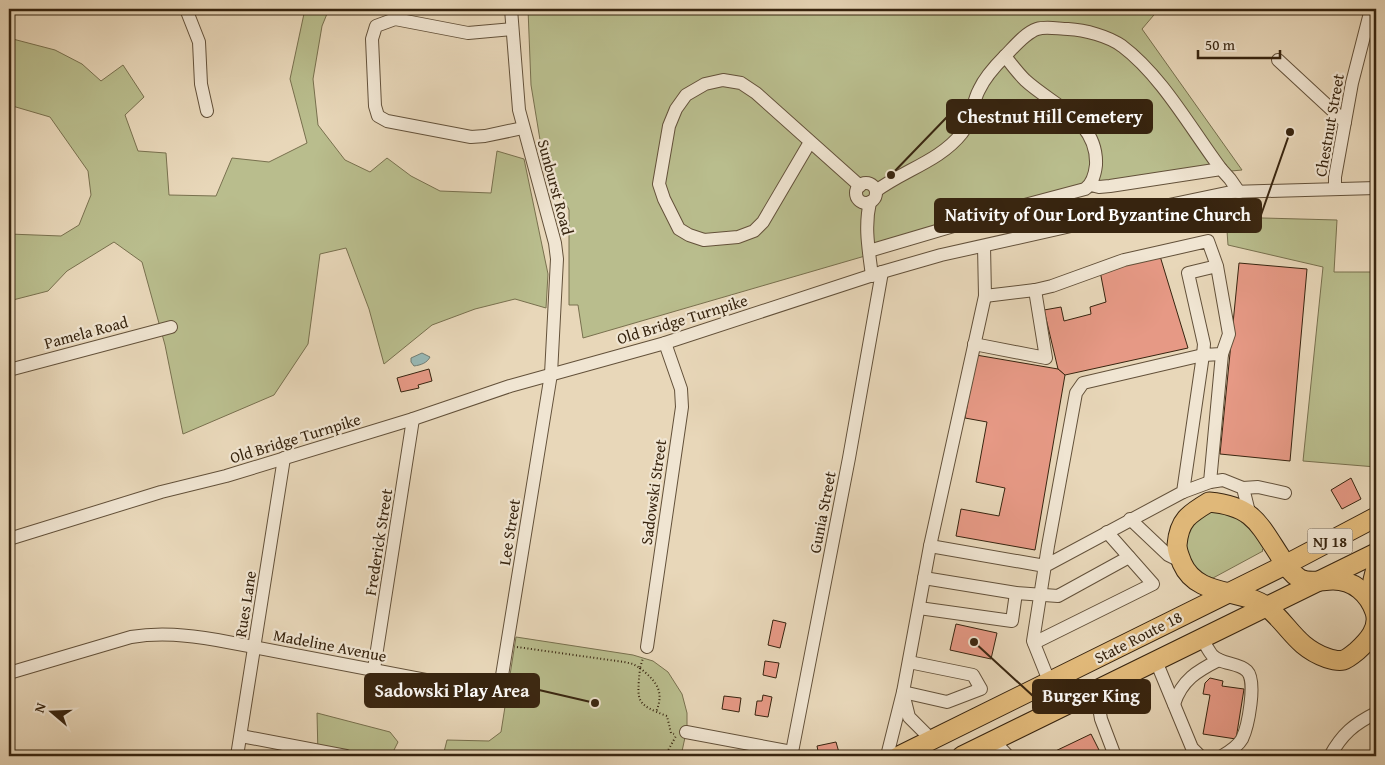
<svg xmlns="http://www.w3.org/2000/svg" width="1385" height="765" viewBox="0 0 1385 765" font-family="'Gentium Book Plus',serif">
  <rect width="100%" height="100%" fill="#e8d7b9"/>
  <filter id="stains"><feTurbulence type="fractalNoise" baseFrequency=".004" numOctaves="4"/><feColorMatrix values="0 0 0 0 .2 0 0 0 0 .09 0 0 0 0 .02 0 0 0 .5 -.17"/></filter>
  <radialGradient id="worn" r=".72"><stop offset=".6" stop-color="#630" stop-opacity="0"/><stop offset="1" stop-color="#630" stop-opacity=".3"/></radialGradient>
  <!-- green -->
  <g fill="#b9bd8d" stroke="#78704e">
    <path d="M305 9H329L322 26 313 79 318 125 345 160 370 172 387 158 411 176 440 191 491 193 497 151 524 159 548 274 546 308 515 299 475 309 432 325 384 364 369 309 346 248 320 254 308 344 274 395 183 434 165 345 142 262 114 242 67 271 48 291 9 301V234L61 236 79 225 91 195 88 171 50 117 9 105V38L55 50 82 64 101 81 123 65 144 97 125 115 138 151 166 153 169 195 216 196 232 158 269 162 307 143 290 79Z"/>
    <path d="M528 9H1159L1142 29 1242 170 1166 177 1061 199 583 338 578 305H569V210L542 152 531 85Z"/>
    <path d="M1226 217 1337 220 1334 272H1376V467L1303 461 1323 267 1228 245Z"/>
    <path d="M1217 511 1234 513 1247 524 1265 547 1262 550 1263 551 1213 578C1181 570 1175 532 1202 515 1206 513 1213 512 1217 511Z"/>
    <path d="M516 637 633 655 653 661 668 672 682 694 687 713V728L681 756H443L447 740 489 741 501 732Z"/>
    <path d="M317 713 390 732 398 742 391 756H318Z"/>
  </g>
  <!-- water -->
  <path fill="#98b8b5" stroke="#717d73" d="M422 353 430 357C427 363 421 365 414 366L411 362V358Z"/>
  <!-- building -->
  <g fill="#e69985" stroke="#37240f">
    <path d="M1160 256 1188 348 1065 375 1058 369 1044 310 1061 307 1064 321 1091 314 1090 307 1106 302 1100 271Z"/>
    <path d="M1239 263 1307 269 1290 461 1220 454Z"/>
    <path d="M976 355 1058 369 1065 375 1035 550 956 536 961 509 999 516 1005 488 976 482 987 422 965 418Z"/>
    <path d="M429 369 432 381 418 385 419 388 401 392 397 378Z"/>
    <path d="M1351 478 1361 499 1342 509 1331 490Z"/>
    <path d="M773 620 786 623 780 648 768 645Z"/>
    <path d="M956 624 997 633 991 659 950 650Z"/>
    <path d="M765 661 779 663 776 678 763 675Z"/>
    <path d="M1210 678 1223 681 1222 686 1244 689 1236 739 1203 734 1210 695 1203 694 1205 683Z"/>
    <path d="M763 695 772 697 768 717 755 715 757 701H762Z"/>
    <path d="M724 696 741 698 739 712 722 709Z"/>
    <path d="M1091 734 1102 756H1045Z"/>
    <path d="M836 742 840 756H819L817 746Z"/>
  </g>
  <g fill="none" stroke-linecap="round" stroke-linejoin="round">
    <defs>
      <g id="minor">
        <path d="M186 9 199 42 201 84 207 111"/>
        <path d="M512 29 468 33 395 19 376 26 372 39 375 106 378 116 387 121 471 137 485 136 523 128"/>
        <path d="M1005 56C1014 47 1025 33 1037 29 1046 26 1059 29 1068 29 1085 30 1108 36 1122 46 1162 76 1191 129 1221 169"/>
        <path d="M1278 60 1345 122"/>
        <path d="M810 142 763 222 754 231 738 237 704 240 689 235 679 229 664 199 659 184 669 126 676 109 686 95 705 84 723 80 741 83 756 93 860 186"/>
        <circle cx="866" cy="193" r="10"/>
        <path d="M1091 185 1099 187 1110 186 1221 169 1230 179 1239 192"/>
        <path d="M1335 188V177L1352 83 1371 9"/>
        <path d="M870 202C864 227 869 251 872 276"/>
        <path d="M984 246 985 296 1035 290 1052 286 1124 260 1208 241 1217 266 1229 334 1222 354 1203 355 1204 344 1188 273 1217 266"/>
        <path d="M869 251 1021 206 1085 189C1092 184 1095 174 1096 165 1098 120 1053 106 1025 80 1018 73 1011 64 1005 56 995 66 985 77 979 90 972 103 972 121 962 133 940 161 904 170 876 191"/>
        <path d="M974 344 1046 358 1035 290"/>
        <path d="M9 370 171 327"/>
        <path d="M1210 482 1222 354"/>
        <path d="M1243 488 1258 487 1285 493"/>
        <path d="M1183 492 1210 482 1223 480 1243 488 1250 516"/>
        <path d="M1130 519 1168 555 1182 562"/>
        <path d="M9 539 161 492 226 476 413 419 510 386 665 343 882 272 941 255 1102 219 1231 192 1376 188"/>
        <path d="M930 546 1045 566 1183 492 1203 355 1083 383 1076 393 1048 546 1033 641 1049 681"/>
        <path d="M924 578 1016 593 1058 596 1129 557"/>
        <path d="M919 608 1012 621 1016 593"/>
        <path d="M1202 638C1205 644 1208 650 1212 655 1221 665 1238 662 1247 671 1257 681 1248 727 1242 739 1238 746 1229 752 1222 756"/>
        <path d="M1034 643 1153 584 1107 532"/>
        <path d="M647 647 682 407 681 389 665 343"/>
        <path d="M1156 661 1192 748 1200 756"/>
        <path d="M374 669 413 419"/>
        <path d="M9 673 131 637C160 632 187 635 217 640L499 694 551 374 557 259 555 243 519 110 511 9"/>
        <path d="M1096 690 1101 719 1115 756"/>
        <path d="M903 692 947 702 981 689 973 675 909 662"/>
        <path d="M904 697 909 717 932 740"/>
        <path d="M1174 704C1182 680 1197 671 1219 660"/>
        <path d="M686 732 792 752"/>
        <path d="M241 736 346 756"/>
        <path d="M994 741 1008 756"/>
        <path d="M237 756 284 458"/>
        <path d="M793 756 792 752 849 458 882 272"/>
        <path d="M887 756 903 692 930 546 985 296"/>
        <path d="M1330 756C1342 734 1354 724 1376 713"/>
      </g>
      <g id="highway">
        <path d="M1209 502C1252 506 1258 522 1280 556 1284 564 1292 574 1300 579 1310 584 1322 580 1333 580 1354 580 1369 594 1375 612 1380 628 1368 641 1357 651 1345 661 1342 663 1327 658 1296 647 1289 625 1267 607 1242 588 1197 598 1182 563 1180 557 1177 552 1177 545 1179 520 1189 514 1209 502Z"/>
        <path d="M1376 568 1373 580 1376 591"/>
        <path d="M899 756 1285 565 1376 517"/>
        <path d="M962 756 1376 553"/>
      </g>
    </defs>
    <!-- minor casing -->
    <use href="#minor" stroke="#63513a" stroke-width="14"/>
    <!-- highway casing -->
    <use href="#highway" stroke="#37240f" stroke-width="21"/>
    <!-- path -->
    <g stroke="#37240f" stroke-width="2" stroke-dasharray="1 2.5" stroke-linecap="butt">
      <path d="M517 647 624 662 633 664 640 668 643 658"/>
      <path d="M640 668C637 702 635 704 667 716L671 733 674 734"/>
      <path d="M640 668C656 681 665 691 656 712"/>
      <path d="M665 756 676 736"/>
    </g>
    <!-- minor -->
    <use href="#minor" stroke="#f0e5d2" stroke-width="12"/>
    <!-- highway -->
    <use href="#highway" stroke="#e4bc7c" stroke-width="19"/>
  </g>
  <g text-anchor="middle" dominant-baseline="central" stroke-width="4.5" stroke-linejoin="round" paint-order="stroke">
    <!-- shield labels -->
    <rect fill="#f0e5d2" stroke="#6e5e4a" stroke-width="1" x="1307.5" y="528.5" width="45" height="25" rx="4"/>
    <g font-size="15" font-weight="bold" fill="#37240f">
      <text x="1330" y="541">NJ 18</text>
    </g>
    <!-- street labels -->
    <g font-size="16" fill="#37240f" stroke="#f0e5d2">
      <text transform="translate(1329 125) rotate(-80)">Chestnut Street</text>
      <text transform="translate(556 187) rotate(75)">Sunburst Road</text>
      <text transform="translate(682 319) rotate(-17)">Old Bridge Turnpike</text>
      <text transform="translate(86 332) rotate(-15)">Pamela Road</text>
      <text transform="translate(295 438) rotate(-17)">Old Bridge Turnpike</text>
      <text transform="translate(653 492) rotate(-82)">Sadowski Street</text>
      <text transform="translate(822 512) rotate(-79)">Gunia Street</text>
      <text transform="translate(509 532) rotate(-81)">Lee Street</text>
      <text transform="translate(378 542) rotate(-81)">Frederick Street</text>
      <text transform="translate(245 604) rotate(-81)">Rues Lane</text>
      <text transform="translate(1138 637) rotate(-27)">State Route 18</text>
      <text transform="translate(330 645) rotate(11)">Madeline Avenue</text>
    </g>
  </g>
  <!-- callouts -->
  <path fill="none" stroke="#37240f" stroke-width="2" d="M891 175L947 117M1290 132L1261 215M595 703L539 690M974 642L1033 696"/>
  <g fill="#37240f" stroke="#f0e5d2" stroke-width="2">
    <circle cx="891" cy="175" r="5"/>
    <circle cx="1290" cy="132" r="5"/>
    <circle cx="595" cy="703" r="5"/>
    <circle cx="974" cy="642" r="5"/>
  </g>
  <g fill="#37240f" stroke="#37240f" stroke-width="2">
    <rect x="947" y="100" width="205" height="33" rx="5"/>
    <rect x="935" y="199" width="326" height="33" rx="5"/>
    <rect x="365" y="674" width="174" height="33" rx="5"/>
    <rect x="1033" y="680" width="117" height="33" rx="5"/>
  </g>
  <g font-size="18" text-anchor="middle" font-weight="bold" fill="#fff">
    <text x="1050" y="123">Chestnut Hill Cemetery</text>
    <text x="1098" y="221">Nativity of Our Lord Byzantine Church</text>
    <text x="452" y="697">Sadowski Play Area</text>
    <text x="1091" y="702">Burger King</text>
  </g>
  <!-- margin -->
  <rect width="1385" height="765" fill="none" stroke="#e8d7b9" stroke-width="30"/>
  <rect x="10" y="10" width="1365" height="745" fill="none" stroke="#37240f" stroke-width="2.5"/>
  <rect x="15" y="15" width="1355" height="735" fill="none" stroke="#37240f"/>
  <!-- north arrow -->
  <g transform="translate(52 712) rotate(289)" stroke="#f0e5d2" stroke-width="4" paint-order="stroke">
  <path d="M0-4L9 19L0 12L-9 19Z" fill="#37240f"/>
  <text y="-8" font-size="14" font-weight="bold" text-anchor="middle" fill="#37240f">N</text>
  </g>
  <!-- scale -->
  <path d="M1198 50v8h82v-8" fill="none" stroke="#37240f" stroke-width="2.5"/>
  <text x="1205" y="50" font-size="15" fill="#37240f" stroke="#f0e5d2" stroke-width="4" paint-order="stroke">50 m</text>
  <rect width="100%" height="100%" filter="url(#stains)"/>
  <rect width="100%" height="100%" fill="url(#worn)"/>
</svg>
